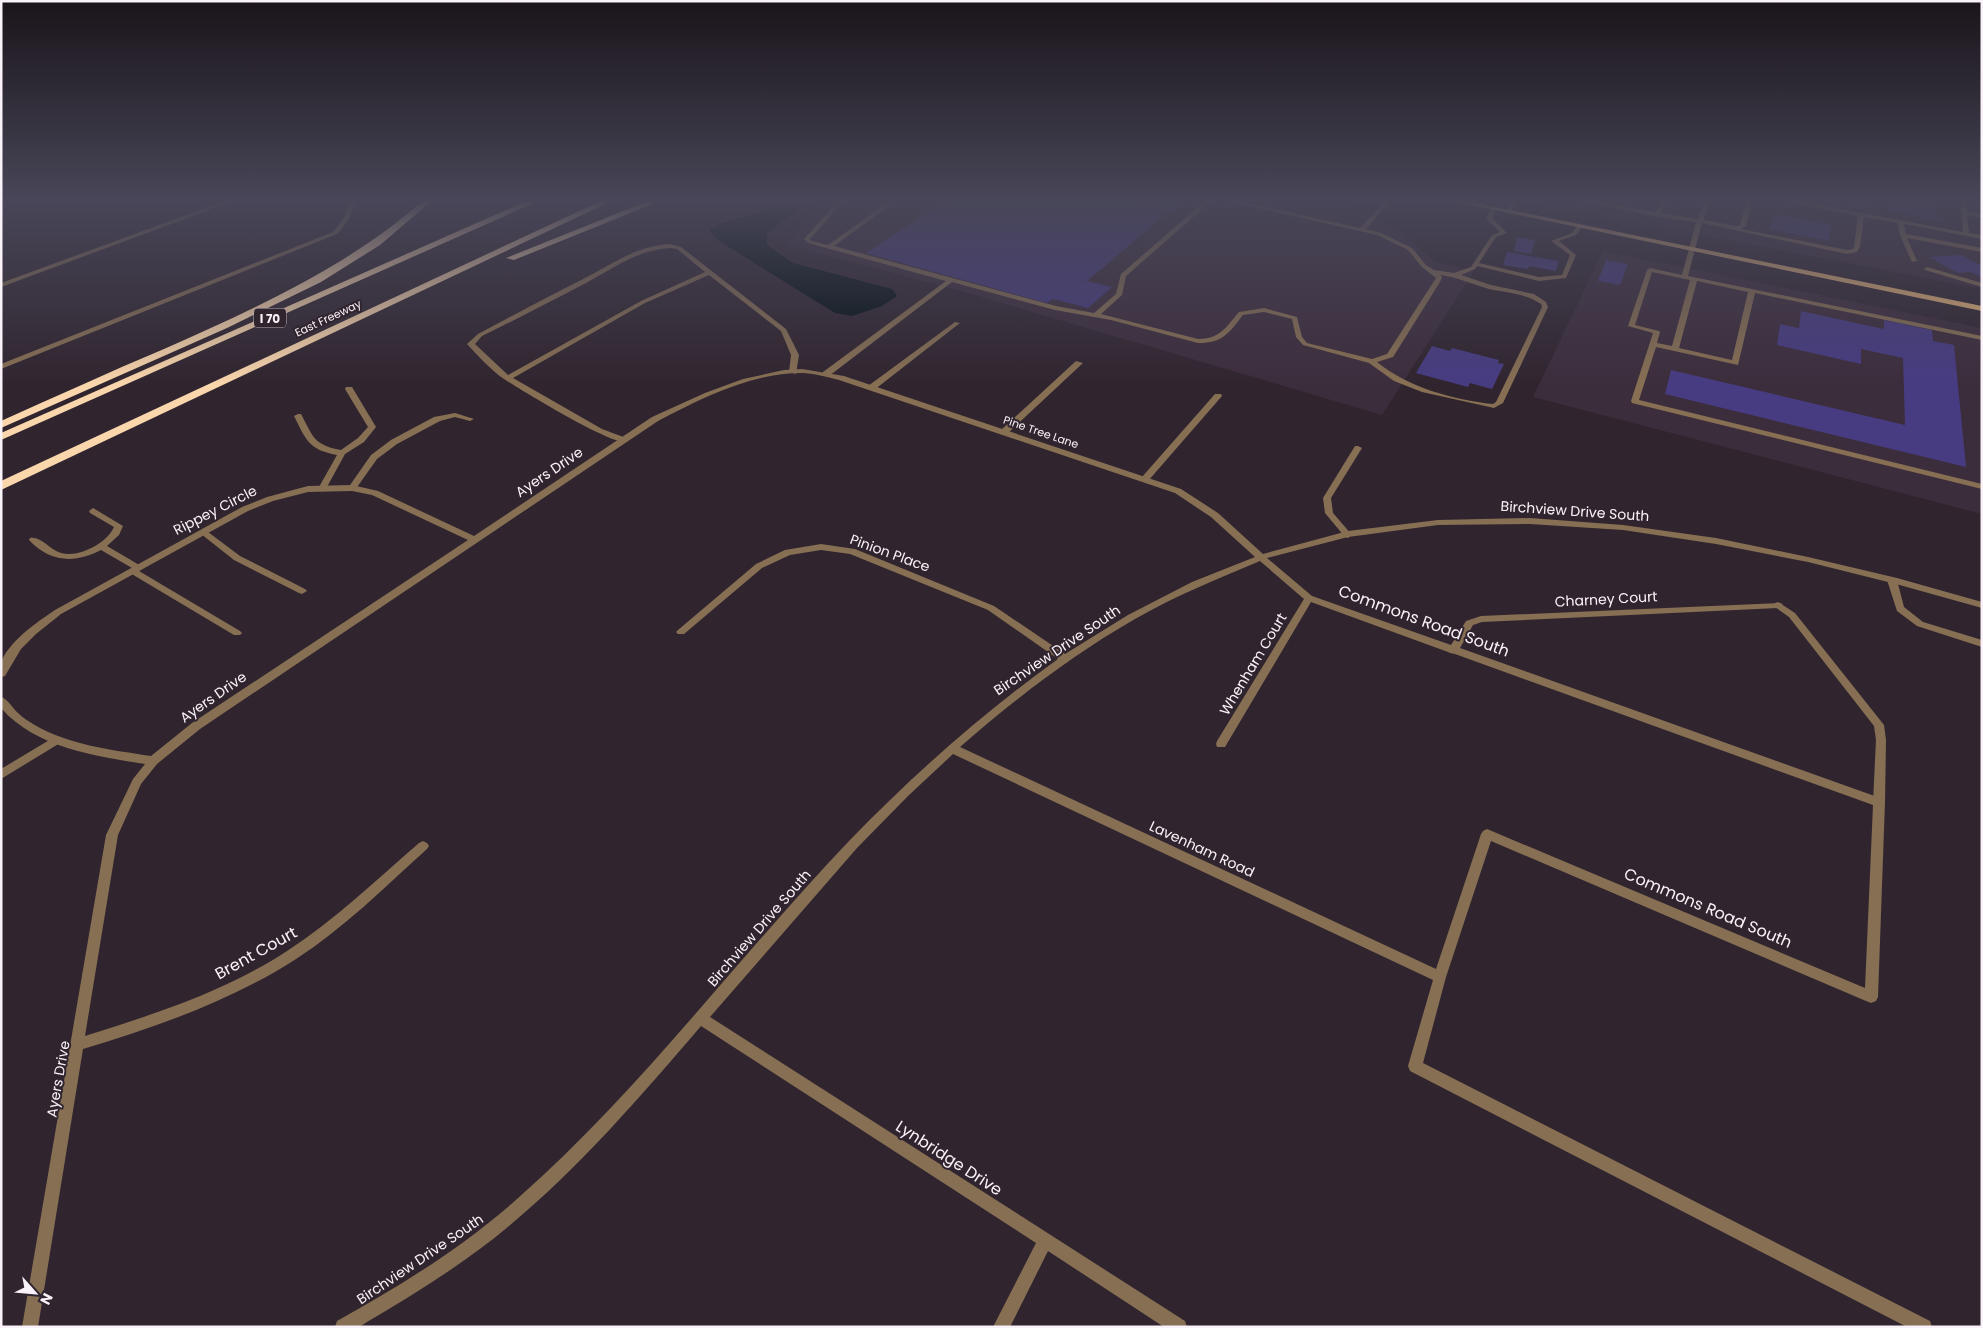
<svg xmlns="http://www.w3.org/2000/svg" width="1983" height="1328" viewBox="0 0 1983 1328" font-family="Poppins,sans-serif">
  <rect width="100%" height="100%" fill="#30252f"/>
  <!-- built -->
  <g fill="#3c2d3c">
    <path d="M827 199H1329L1400 231 1435 262 1474 271 1382 415 961 291 787 245Z"/>
    <path d="M1511 199H1982V289L1713 237Z"/>
    <path d="M1603 251 1982 328V514L1533 397Z"/>
  </g>
  <!-- water -->
  <path fill="#031014" d="M788 203H799L802 207 767 233V245L793 263 892 289 897 296 882 306 852 316 835 313 719 241 709 230 720 224Z"/>
  <!-- building -->
  <g fill="#473c82">
    <path d="M948 199H1140L1139 200 1153 203 1158 199H1186L1169 213 1160 211 1156 213 1165 215 1087 281 1112 287 1088 308 1053 299 1047 303 866 253Z"/>
    <path d="M1852 199 1870 201V208L1852 205Z"/>
    <path d="M1890 199 1935 205V217L1943 220 1935 221 1928 218 1889 211Z"/>
    <path d="M1774 214 1831 225 1829 241 1770 229Z"/>
    <path d="M1517 237 1535 240 1531 254 1514 251Z"/>
    <path d="M1507 252 1559 261 1556 271 1529 266 1528 269 1503 265Z"/>
    <path d="M1961 255 1982 266V277L1970 272 1958 273 1929 257Z"/>
    <path d="M1606 260 1628 264 1620 285 1598 281Z"/>
    <path d="M1801 311 1884 329V320L1932 330 1933 341 1954 345 1966 467 1665 394 1671 370 1905 425 1903 358 1861 349V364L1777 345 1780 324 1799 328Z"/>
    <path d="M1432 346 1450 351 1452 348 1499 360 1498 363 1504 364 1492 389 1470 383 1468 387 1416 373Z"/>
  </g>
  <g fill="none" stroke-linecap="round" stroke-linejoin="round">
    <!-- service -->
    <g fill="#876f53" fill-rule="evenodd">
      <path d="M230 199H239L1 287V283Z"/>
      <path d="M350 199H356C353 213 347 224 337 234L1 369V364L333 232 344 218Z"/>
      <path d="M840 199H846L810 239 812 241 828 245 892 199H899L834 246 1056 306 1094 313 1116 294 1121 274 1207 199H1214L1126 276 1122 295 1101 314 1198 339C1220 339 1226 327 1239 312L1264 308 1297 317 1302 337 1307 343 1372 359 1387 354 1436 278 1422 267 1408 250 1377 235 1218 199H1230L1360 228 1387 199H1393L1366 229 1381 233 1412 248 1426 265 1434 270 1454 273 1471 267 1492 235 1500 232 1486 218 1491 208 1496 209 1492 218 1507 233 1496 237 1479 263 1539 277 1562 275 1570 255 1551 241 1572 233 1577 226 1582 227 1576 235 1559 241 1576 255 1566 278 1539 281 1477 266 1475 269 1461 275 1491 285 1534 294 1546 302 1548 307 1503 403 1494 408 1422 392 1394 381 1369 363 1303 345 1296 337 1292 319 1264 312 1243 315C1229 333 1223 343 1198 343L1111 320 1055 310 952 282 829 376H823V372L946 281 808 243 804 239 805 238ZM1440 275C1457 277 1472 284 1489 289 1507 293 1525 293 1541 304L1542 307 1496 402 1493 404C1454 400 1407 387 1377 362L1393 357 1440 282 1442 277Z"/>
      <path d="M1513 199H1519L1510 213H1506L1505 212Z"/>
      <path d="M1572 199H1586L1656 212 1661 199H1667L1661 213 1698 219 1705 199H1711L1703 220 1737 226 1740 225 1747 199H1753L1746 226 1741 229 1847 250 1853 249 1854 247 1858 216 1775 199H1788L1963 232 1960 199H1966L1967 212 1982 214V218L1967 215 1969 233 1982 235V239L1904 224 1906 234 1982 248V252L1907 238 1917 261 1912 262 1900 235 1898 223 1864 217 1860 247 1857 252 1847 254 1702 223 1688 276 1982 336V340L1755 293 1738 365 1656 347 1639 400 1982 484V489L1632 403 1631 401 1653 333 1628 326 1647 270 1650 268 1682 275 1696 222 1657 217ZM1652 272 1690 280 1672 346 1657 343 1660 332 1659 331 1635 325ZM1697 281 1748 292 1732 360 1679 348Z"/>
      <path d="M670 244 681 247 786 329 799 355 796 374 789 372 791 355 781 331 709 275 645 303 513 378 602 429 626 438V442C609 444 521 390 504 379 492 371 477 355 467 344L478 334C513 315 548 297 583 279 613 264 635 246 670 244ZM670 248 677 249 705 272 641 301 508 375 475 344 482 336C517 319 551 301 586 283 614 268 637 250 670 248Z"/>
      <path d="M1927 267 1982 283V287L1925 270 1924 269Z"/>
      <path d="M955 322 960 323 874 390H868V386Z"/>
      <path d="M1076 361 1083 363 1007 434H1001V430Z"/>
      <path d="M346 387H352L376 427 364 442 345 454 327 487 323 490 319 487 337 455C309 450 306 440 294 416L298 414H301C313 436 313 445 341 450L358 438 368 427 345 389Z"/>
      <path d="M1215 394H1221L1222 396 1148 481H1142V477Z"/>
      <path d="M455 413 474 419 470 421 455 417 440 421 397 444 377 459 355 490H349L348 488 371 455 391 440 434 417Z"/>
      <path d="M1355 446H1358L1362 448 1331 498 1333 513 1352 535 1348 538 1345 537 1325 513 1323 498Z"/>
      <path d="M93 508 123 526 119 535 107 546 141 566 143 568 139 571 240 631 242 633 240 635H234L130 573 128 571 132 568 101 550C75 564 49 562 29 540L30 538C41 536 50 550 61 553 79 558 107 543 114 527L90 513 89 511Z"/>
      <path d="M204 529 240 556 305 589 307 591 302 594 299 593 234 560 201 534 200 532 201 530Z"/>
      <path d="M1892 577 1897 580 1904 607 1923 622 1982 640V647L1917 626 1897 611 1887 580Z"/>
      <path d="M1778 602 1795 613 1884 725 1886 740 1885 802 1883 805 1879 807 1875 805 1873 802 1876 740 1874 726 1789 617 1775 607 1773 605 1775 603Z"/>
      <path d="M56 736 60 737 61 740 60 743 1 779V769Z"/>
    </g>
    <!-- minor -->
    <path fill="#876f53" fill-rule="evenodd" d="M802 369 844 376 1181 489 1218 513 1263 554 1348 531 1438 520 1530 518 1623 525 1716 538 1808 557 1897 578 1982 602V608L1896 584 1808 562 1716 544 1623 530 1530 524 1438 525 1348 537 1267 558 1312 596 1451 645 1466 621 1481 616 1781 603 1783 605 1781 607 1778 608 1482 622 1473 625 1460 648 1883 799 1885 802 1878 997 1876 1001 1871 1003 1866 1001 1491 841 1446 977 1423 1063 1930 1321 1932 1327H1907L1410 1071 1408 1066 1433 980 953 754 908 796 857 848 710 1017 1185 1321 1187 1327H1164L1048 1251 1010 1327H993L1036 1243 701 1026C641 1096 580 1167 509 1226 465 1263 416 1293 367 1322L359 1327H335L337 1321C400 1286 463 1247 517 1199 639 1092 738 957 850 840 915 773 983 713 1058 659L988 610 850 554 821 550 790 555 762 568 684 634H678L676 632 678 630 756 564 785 550 821 544 855 549 994 606 1065 654 1128 615 1192 582 1255 557 1211 517 1175 493 839 380C827 377 816 374 804 373 753 372 702 398 658 421L200 729 157 764 141 784 118 835 85 1036C155 1014 226 991 287 951 335 920 376 880 419 843L423 841 427 843 429 846 427 849C385 887 344 928 296 959 231 1001 156 1027 83 1049L38 1327H22L106 835 133 779 145 764C95 756 36 748 1 708V697C9 700 12 708 18 713 22 717 28 721 33 724 68 745 112 750 151 756L192 723 468 540 372 495 352 491 308 492 273 501 248 511 61 614 36 634 21 649 5 676 1 677C1 671 0 665 2 660 12 639 36 623 55 610L242 507 267 497 308 486 352 485 378 491 474 536 652 417 705 393 743 379 784 370ZM1260 561 1304 599 1217 741 1216 744 1217 747H1225L1311 602 1448 652 1450 653 1455 654 1873 805 1865 988 1487 829 1483 831 1481 834 1436 969 960 747C1014 700 1072 655 1135 619 1175 596 1217 579 1260 561Z"/>
    <!-- primary -->
    <path fill="#e7b578" fill-rule="evenodd" d="M1442 199H1456L1982 306V311Z"/>
    <!-- motorway -->
    <g fill="#fad6ac" fill-rule="evenodd">
      <path d="M425 199H434L380 245 321 282 227 328 1 428V421C55 397 109 372 164 349 256 308 348 267 425 199Z"/>
      <path d="M531 199H543L1 440V433Z"/>
      <path d="M605 199H616L1 490V481Z"/>
      <path d="M653 199H665L514 260 506 258Z"/>
    </g>
  </g>
  <!-- sky -->
  <linearGradient id="sky" x2="0" y2="1"><stop stop-color="#1a141a"/><stop offset="0.52" stop-color="#484658"/><stop offset="1" stop-color="#484658" stop-opacity="0"/></linearGradient>
  <rect width="1983" height="385" fill="url(#sky)"/>
  <g text-anchor="middle" dominant-baseline="central" stroke-width="4" stroke-linejoin="round" paint-order="stroke">
    <!-- far-street labels -->
    <g font-size="11" fill="#faf2f9" stroke="#30252f">
      <text transform="translate(328 318) rotate(-25)">East Freeway</text>
      <text transform="translate(1041 432) rotate(19)">Pine Tree Lane</text>
    </g>
    <!-- shield labels -->
    <rect fill="#30252f" stroke="#bdb4bc" stroke-width="1" x="254" y="308.5" width="32" height="19" rx="4"/>
    <g font-size="12" font-weight="bold" fill="#faf2f9">
      <text x="270" y="318">I 70</text>
    </g>
    <!-- street labels -->
    <g font-size="14" fill="#faf2f9" stroke="#30252f">
      <text transform="translate(549 472) rotate(-34)">Ayers Drive</text>
      <text transform="translate(215 510) rotate(-27)">Rippey Circle</text>
      <text transform="translate(1575 511) rotate(4)">Birchview Drive South</text>
      <text transform="translate(890 553) rotate(20)">Pinion Place</text>
      <text transform="translate(1606 599) rotate(-3)">Charney Court</text>
      <text transform="translate(1057 650) rotate(-34)">Birchview Drive South</text>
      <text transform="translate(1253 664) rotate(-59)">Whenham Court</text>
      <text transform="translate(213 697) rotate(-35)">Ayers Drive</text>
      <text transform="translate(1202 849) rotate(25)">Lavenham Road</text>
      <text transform="translate(759 928) rotate(-49)">Birchview Drive South</text>
      <text transform="translate(58 1079) rotate(-80)">Ayers Drive</text>
      <text transform="translate(420 1259) rotate(-34)">Birchview Drive South</text>
    </g>
    <!-- near-street labels -->
    <g font-size="16" fill="#faf2f9" stroke="#30252f">
      <text transform="translate(1424 621) rotate(20)">Commons Road South</text>
      <text transform="translate(1708 908) rotate(23)">Commons Road South</text>
      <text transform="translate(256 953) rotate(-29)">Brent Court</text>
      <text transform="translate(949 1158) rotate(33)">Lynbridge Drive</text>
    </g>
  </g>
  <!-- border -->
  <rect width="1983" height="1328" fill="none" stroke="#faf2f9" stroke-width="5"/>
  <!-- north arrow -->
  <g transform="translate(35 1293) rotate(117)" stroke="#30252f" stroke-width="4" paint-order="stroke">
  <path d="M0-4L9 19L0 12L-9 19Z" fill="#faf2f9"/>
  <text y="-8" font-size="14" font-weight="bold" text-anchor="middle" fill="#faf2f9">N</text>
  </g>
</svg>
